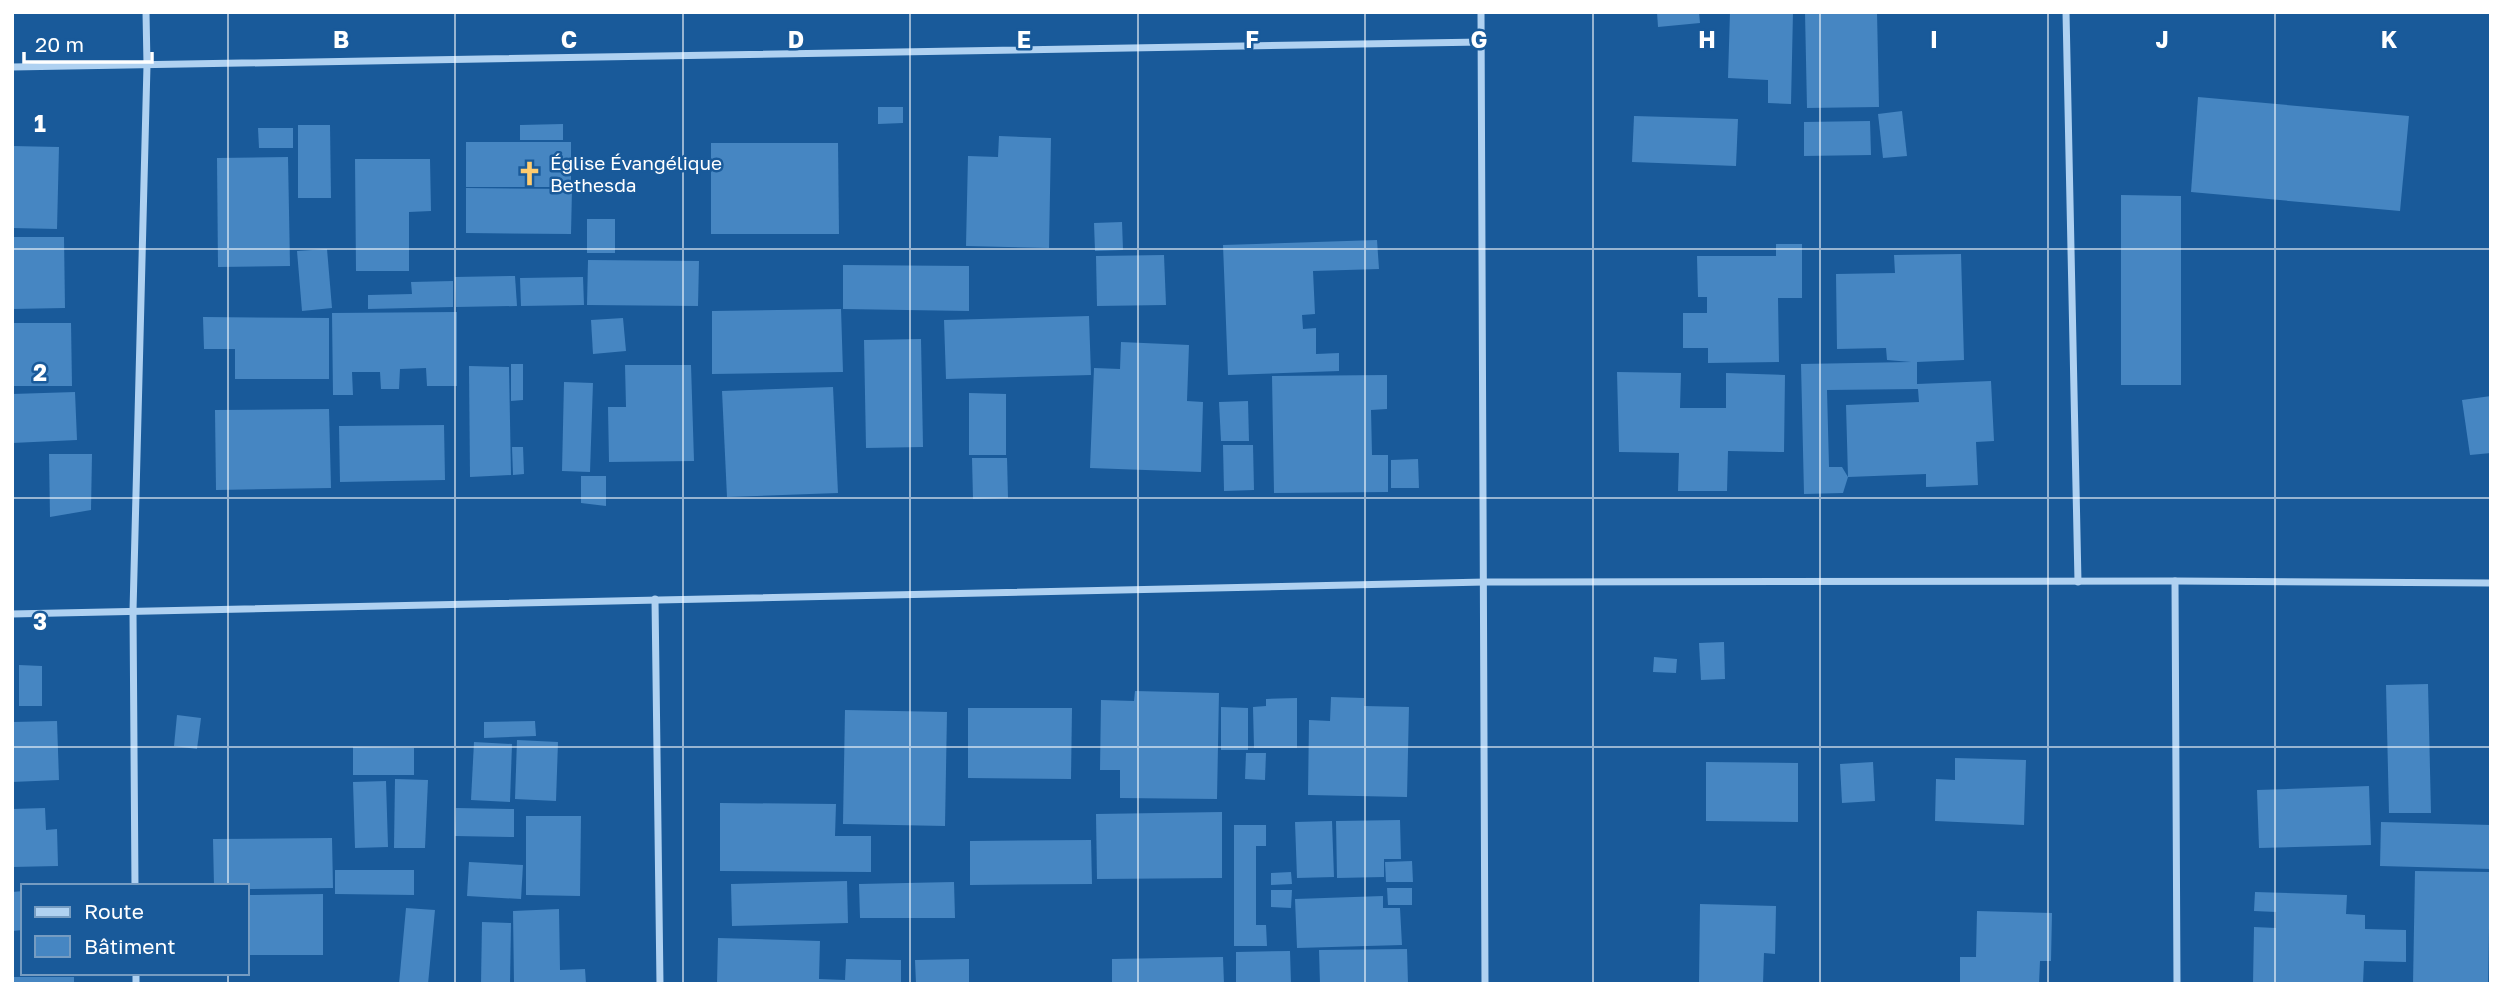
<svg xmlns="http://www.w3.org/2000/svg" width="2503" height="996" viewBox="0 0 2503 996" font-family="'Golos Text',sans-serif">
  <rect width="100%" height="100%" fill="#195a9a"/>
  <!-- building -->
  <g fill="#4686c2" fill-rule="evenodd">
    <path d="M1657 12H1699L1700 23 1658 27Z"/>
    <path d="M1730 12H1793L1791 104 1768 103V80L1728 78Z"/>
    <path d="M1805 12H1877L1879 107 1807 108Z"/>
    <path d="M2198 97 2409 116 2400 211 2191 192Z"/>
    <path d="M878 107H903V123L878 124Z"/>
    <path d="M1902 111 1907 156 1883 158 1878 114Z"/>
    <path d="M1634 116 1738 119 1736 166 1632 162Z"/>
    <path d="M1870 121 1871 155 1804 156V122Z"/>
    <path d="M563 124V140H520V125Z"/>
    <path d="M298 125H330L331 198H298Z"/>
    <path d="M258 128H293V148H259Z"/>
    <path d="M999 136 1051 138 1049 248 966 246 968 156 998 157Z"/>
    <rect x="466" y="142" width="105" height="45"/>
    <path d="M711 143H838L839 234H711Z"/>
    <path d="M12 146 59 147 57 229 12 228Z"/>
    <path d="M288 157 290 266 218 267 217 158Z"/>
    <path d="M355 159H430L431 211 409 212V271H356Z"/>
    <path d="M466 188 572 189 571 234 466 233Z"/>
    <path d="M2121 195 2181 196V385H2121Z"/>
    <rect x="587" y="219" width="28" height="34"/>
    <path d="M1122 222 1123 250 1095 251 1094 223Z"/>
    <path d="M12 237H64L65 308 12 309Z"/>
    <path d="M1377 240 1379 269 1313 271 1315 314 1302 315 1303 329 1316 328V354L1339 353V371L1228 375 1223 245Z"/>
    <path d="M1776 244H1802V298H1778L1779 362 1708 363V348H1683V313H1707V297H1698L1697 256H1776Z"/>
    <path d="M327 249 332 308 302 311 297 251Z"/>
    <path d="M1961 254 1964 360 1917 362V384L1991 381 1994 441 1976 442 1978 485 1926 487V474L1848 477 1843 493 1804 494 1801 364 1911 362 1887 360 1886 348 1837 349 1836 274 1895 273 1894 255ZM1918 389 1919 402 1846 405 1848 477 1842 467H1829L1827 390Z"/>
    <path d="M1164 255 1166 305 1097 306 1096 256Z"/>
    <path d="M588 260 699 261 698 306 587 305Z"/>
    <path d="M843 265 969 266V311L843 309Z"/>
    <path d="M515 276 517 306 456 307 455 277Z"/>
    <path d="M583 277 584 305 521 306 520 278Z"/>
    <path d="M453 281V307L368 309V295L412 294 411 282Z"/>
    <path d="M841 309 843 372 712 374V311Z"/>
    <path d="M457 312V386H427L426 368 400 369 399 389H381L380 372H352L353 395H333L332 313Z"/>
    <path d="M1089 316 1091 375 946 379 944 320Z"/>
    <path d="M203 317 329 318V379H235V349H204Z"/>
    <path d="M623 318 626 351 593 354 591 320Z"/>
    <path d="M12 323H71L72 386H12Z"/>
    <path d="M921 339 923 447 866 448 864 340Z"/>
    <path d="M1121 342 1189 345 1187 401 1203 402 1201 472 1090 468 1094 368 1120 369Z"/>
    <path d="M511 364H523V400L511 401Z"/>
    <path d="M625 365H691L694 461 609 462 608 407H626Z"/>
    <path d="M469 366 509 367 511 475 470 477Z"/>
    <path d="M1617 372 1681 373 1680 408H1726V373L1785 375 1784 452 1728 451 1727 491H1678L1679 453 1619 452Z"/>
    <path d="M1387 375V409L1371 410 1372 455H1388V492L1274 493 1272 376Z"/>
    <path d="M564 382 593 383 590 472 562 471Z"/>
    <path d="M833 387 838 493 727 497 722 391Z"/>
    <path d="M75 392 77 440 12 443V394Z"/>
    <path d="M969 393 1006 394V455H969Z"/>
    <path d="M2491 396V453L2470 455 2462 400Z"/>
    <path d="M1248 401 1249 441H1221L1219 402Z"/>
    <path d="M329 409 331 488 216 490 215 410Z"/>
    <path d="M444 425 445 480 340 482 339 426Z"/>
    <path d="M1223 445H1253L1254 490 1224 491Z"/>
    <path d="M512 447H523L524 474 513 475Z"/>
    <path d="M49 454H92L91 510 50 517Z"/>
    <path d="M972 458H1007L1008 498 973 499Z"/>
    <path d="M1418 459 1419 488H1391V460Z"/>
    <path d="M581 476H606V506L581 503Z"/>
    <path d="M1724 642 1725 679 1701 680 1699 643Z"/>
    <path d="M1654 657 1677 659 1676 673 1653 672Z"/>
    <path d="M19 665 42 666V706H19Z"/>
    <path d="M2428 684 2431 813H2389L2386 685Z"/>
    <path d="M1135 691 1219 693 1217 799 1120 798V770H1100L1101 700 1134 701Z"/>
    <path d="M1331 697 1364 698V706L1409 707 1407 797 1308 795 1309 720 1330 721Z"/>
    <path d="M1297 698V748H1254L1253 707 1266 706V699Z"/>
    <path d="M1221 707 1248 708V750H1221Z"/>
    <path d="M968 708H1072L1071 779 968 778Z"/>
    <path d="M845 710 947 712 945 826 843 824Z"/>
    <path d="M177 715 201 718 197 749 174 746Z"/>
    <path d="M57 721 59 780 12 782V722Z"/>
    <path d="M535 721 536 736 484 738V722Z"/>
    <path d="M517 740 558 742 556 801 515 799Z"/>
    <path d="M474 742 512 744 510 802 471 800Z"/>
    <path d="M353 747 414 748V775H353Z"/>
    <path d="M1246 753H1266L1265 780 1245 779Z"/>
    <path d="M1955 758 2026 760 2024 825 1935 821 1936 779 1955 780Z"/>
    <path d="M1706 762 1798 763V822L1706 821Z"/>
    <path d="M1873 762 1875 801 1842 803 1840 764Z"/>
    <path d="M395 779 428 780 425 848H394Z"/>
    <path d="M386 781 388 847 355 848 353 782Z"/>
    <path d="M2369 786 2371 845 2259 848 2257 790Z"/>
    <path d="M720 803 836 804 835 836H871V872L720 871Z"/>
    <path d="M45 808 46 830 57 829 58 866 12 867V809Z"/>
    <path d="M456 808 514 809V837L455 836Z"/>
    <path d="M1222 812V878L1097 879 1096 814Z"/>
    <path d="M526 816H581L580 896 526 895Z"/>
    <path d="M1400 820 1401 859H1384V877L1337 878 1336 821Z"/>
    <path d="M1332 821 1334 877 1297 878 1295 822Z"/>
    <path d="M2381 822 2491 825V869L2380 866Z"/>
    <path d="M1234 825H1266V846H1256V925H1266L1267 946H1234Z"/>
    <path d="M332 838 333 888 247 889V886H214L213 839Z"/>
    <path d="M1091 840 1092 884 970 885V841Z"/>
    <path d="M1412 861 1413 882H1386L1385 862Z"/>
    <path d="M469 862 523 865 521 899 467 896Z"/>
    <path d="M335 870H414V895L335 894Z"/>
    <path d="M2415 871 2490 872 2488 984H2413Z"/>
    <path d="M1291 872 1292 884 1271 885V873Z"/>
    <path d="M847 881 848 923 732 926 731 884Z"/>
    <path d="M954 882 955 918H860L859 884Z"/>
    <path d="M1387 888H1412V905H1388Z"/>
    <path d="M1271 890H1292L1291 908 1271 907Z"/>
    <path d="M23 891V930L12 931V892Z"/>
    <path d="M2255 892 2347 895 2346 914 2365 915V929L2406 930V962L2364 961 2363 984H2253L2254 927 2276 928V912L2254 911Z"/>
    <path d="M323 894V955H247V895Z"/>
    <path d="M1383 896V908H1400L1402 945 1297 948 1295 899Z"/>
    <path d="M1700 904 1776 906 1775 954 1764 953 1763 984H1699Z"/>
    <path d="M406 908 435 910 428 984H399Z"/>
    <path d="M559 909 560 970 585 969 586 984H514L513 911Z"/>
    <path d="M1977 911 2052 913 2051 961H2040L2039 984H1960V957H1976Z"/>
    <path d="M482 922 511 923 510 984H481Z"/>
    <path d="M718 938 820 941 819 979 845 980 846 959 901 960V984H717Z"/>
    <path d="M1407 949 1408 984H1320L1319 950Z"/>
    <path d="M1290 951 1291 984H1236V952Z"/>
    <path d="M1223 957 1224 984H1112V959Z"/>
    <path d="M969 959V984H916L915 960Z"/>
    <rect x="12" y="977" width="62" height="7"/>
  </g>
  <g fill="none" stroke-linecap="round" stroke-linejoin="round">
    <!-- street -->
    <g stroke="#afd1f1" stroke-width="7">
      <path d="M1481 12 1485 984"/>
      <path d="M2066 12 2078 582"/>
      <path d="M12 67 1482 42"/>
      <path d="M2175 581 2177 984"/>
      <path d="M655 599 660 984"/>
      <path d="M12 614 1485 582 2175 581 2491 583"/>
      <path d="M135 886 133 611 147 65 146 12"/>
      <path d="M136 973V984"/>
    </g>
  </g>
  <!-- grid -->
  <path fill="none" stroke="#fff" stroke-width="2" stroke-opacity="0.55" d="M228 12V886M455 12V984M683 12V984M910 12V984M1138 12V984M1365 12V984M1593 12V984M1820 12V984M2048 12V984M2275 12V984M12 249H2491M12 498H2491M12 747H2491M228 973V984"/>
  <!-- icons -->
  <defs>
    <symbol id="church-bare" viewBox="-9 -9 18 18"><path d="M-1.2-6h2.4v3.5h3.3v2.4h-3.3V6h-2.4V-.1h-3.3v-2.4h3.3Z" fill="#ffcc6f" stroke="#195a9a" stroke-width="2.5" paint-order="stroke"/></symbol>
  </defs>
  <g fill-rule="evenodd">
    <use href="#church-bare" x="512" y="156" width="35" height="35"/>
  </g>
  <g text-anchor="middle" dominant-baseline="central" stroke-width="5" stroke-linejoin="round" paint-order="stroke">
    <!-- poi labels -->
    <g font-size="19" fill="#fff" stroke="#195a9a" text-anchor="start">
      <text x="550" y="162">Église Évangélique<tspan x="550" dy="22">Bethesda</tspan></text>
    </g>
  </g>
  <g font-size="23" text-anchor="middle" font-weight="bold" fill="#fff" stroke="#195a9a" stroke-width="5" stroke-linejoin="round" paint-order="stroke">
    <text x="341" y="48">B</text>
    <text x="569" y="48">C</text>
    <text x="796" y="48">D</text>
    <text x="1024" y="48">E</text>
    <text x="1252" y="48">F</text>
    <text x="1479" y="48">G</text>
    <text x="1707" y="48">H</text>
    <text x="1934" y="48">I</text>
    <text x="2162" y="48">J</text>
    <text x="2389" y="48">K</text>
    <text x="40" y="132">1</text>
    <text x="40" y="381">2</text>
    <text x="40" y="630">3</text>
  </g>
  <!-- border -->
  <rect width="2503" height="996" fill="none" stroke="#ffffff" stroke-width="28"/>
  <!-- legend -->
  <rect x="21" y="884" width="228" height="91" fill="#195a9a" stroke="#759cc2" stroke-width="2"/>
  <rect x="35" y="907" width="35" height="10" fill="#afd1f1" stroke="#759cc2" stroke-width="2"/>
  <text x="84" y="919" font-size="21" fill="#ffffff">Route</text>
  <rect x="35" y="936" width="35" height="21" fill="#4686c2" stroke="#759cc2" stroke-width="2"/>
  <text x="84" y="954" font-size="21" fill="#ffffff">Bâtiment</text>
  <!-- scale -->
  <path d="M24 52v10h128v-10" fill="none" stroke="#ffffff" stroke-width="3.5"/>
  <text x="35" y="52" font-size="21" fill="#ffffff" stroke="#195a9a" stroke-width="5" paint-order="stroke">20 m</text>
</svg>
